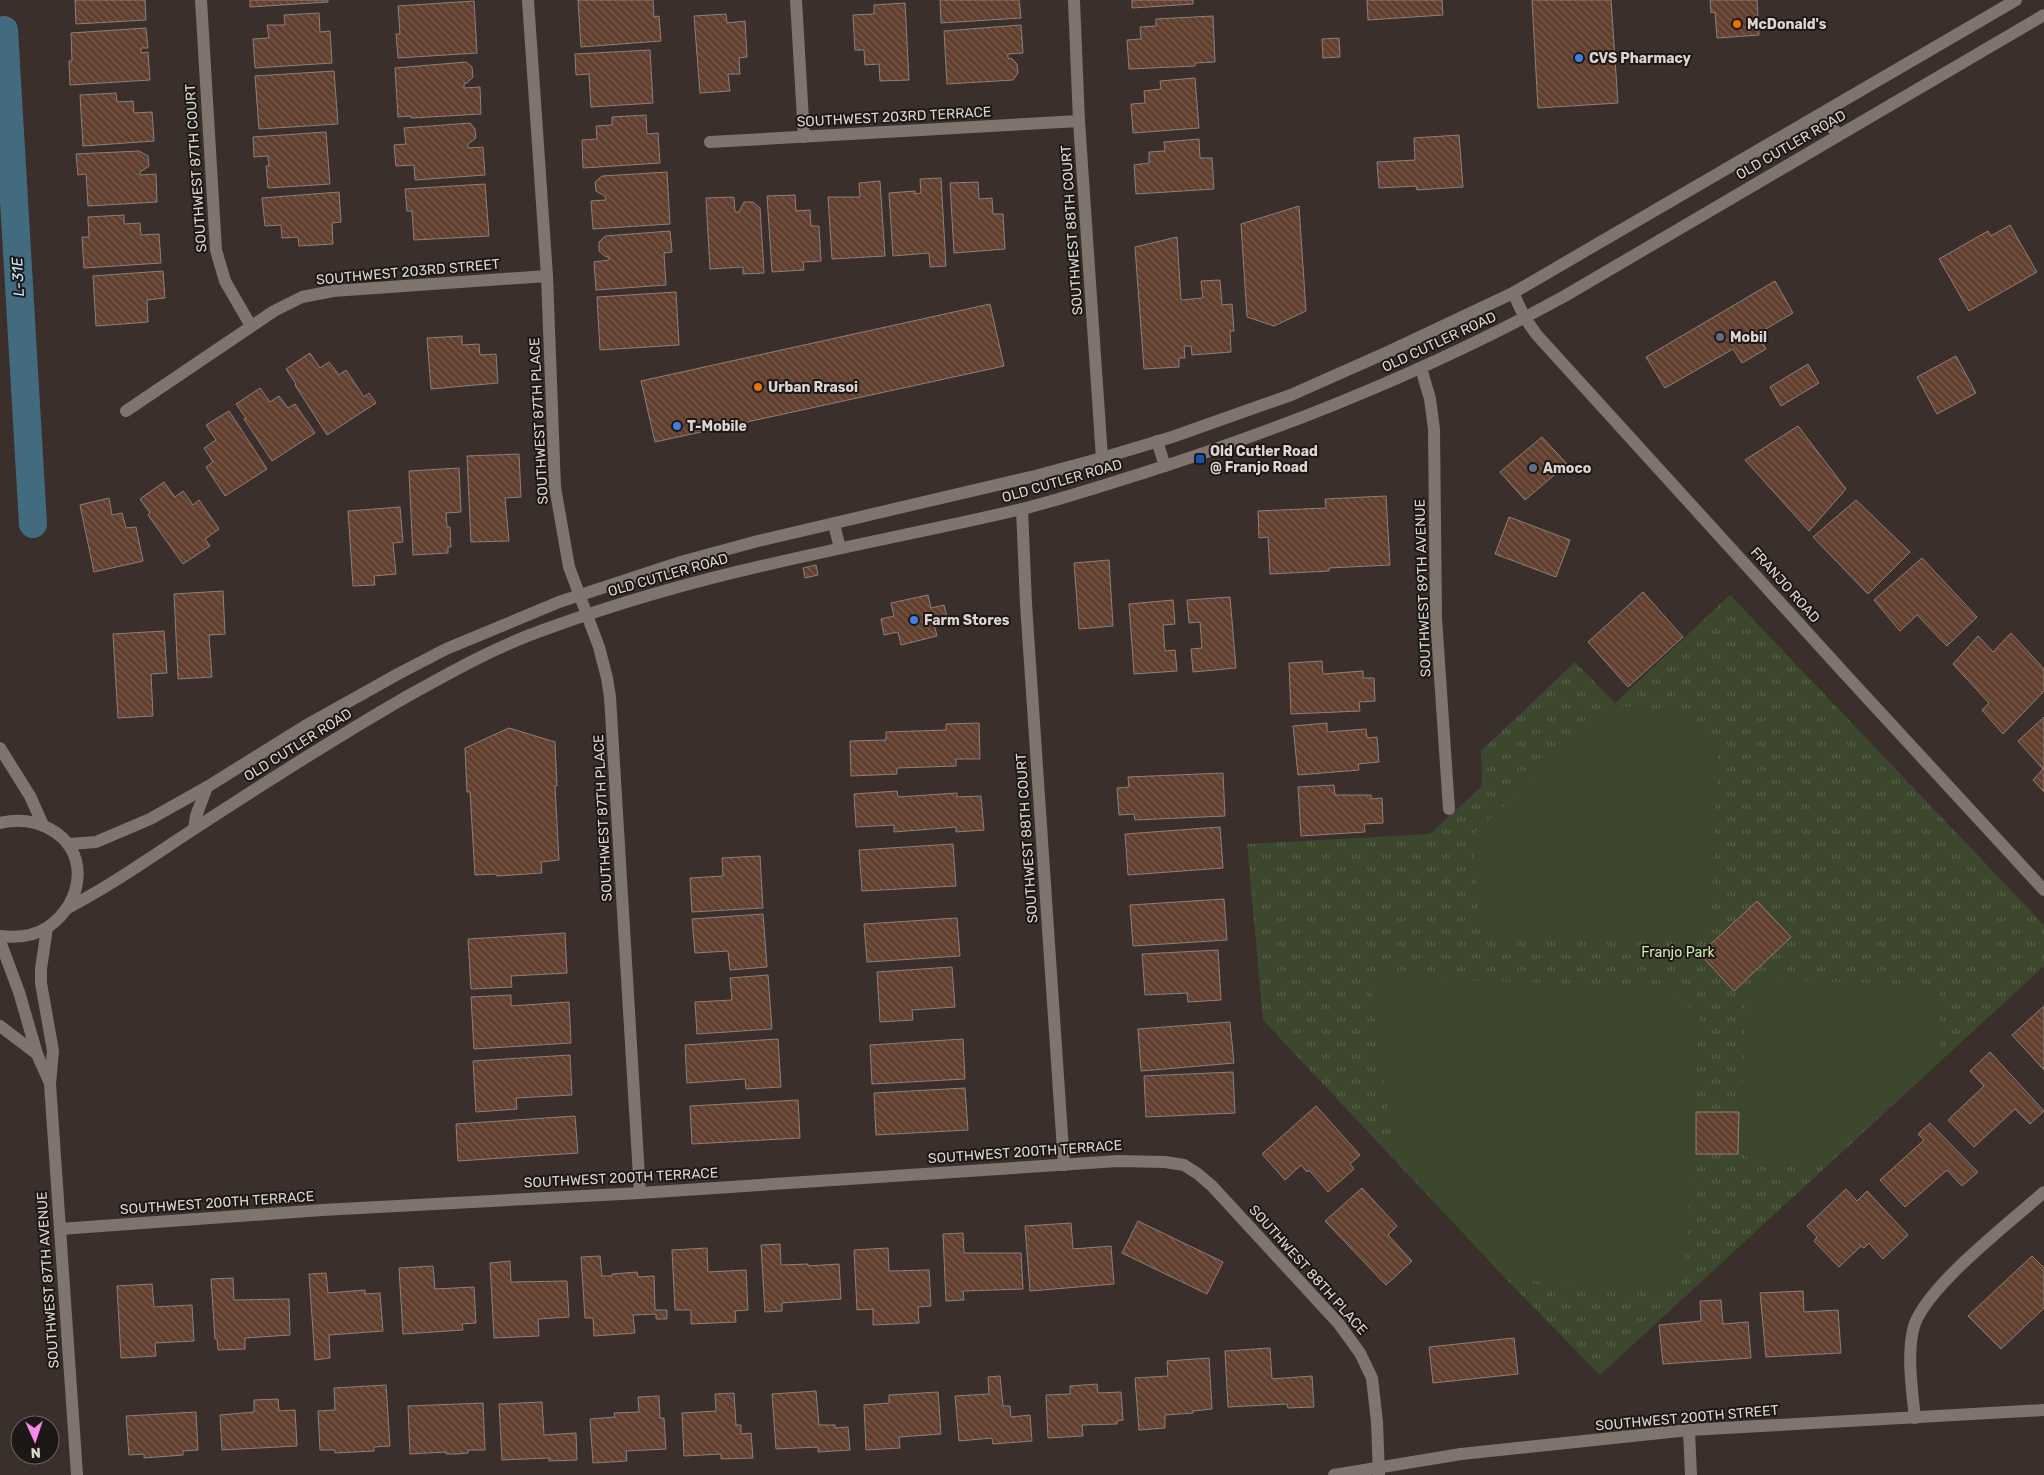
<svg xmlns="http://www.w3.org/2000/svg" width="2044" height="1475" viewBox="0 0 2044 1475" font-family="Rubik,sans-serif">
  <defs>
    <pattern id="park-tufts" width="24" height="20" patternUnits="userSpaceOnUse" patternTransform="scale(1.25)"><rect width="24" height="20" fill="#3c472d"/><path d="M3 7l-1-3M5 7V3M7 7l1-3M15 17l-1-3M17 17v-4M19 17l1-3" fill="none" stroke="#58614b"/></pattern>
    <pattern id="building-back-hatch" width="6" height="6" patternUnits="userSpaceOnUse" patternTransform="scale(1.25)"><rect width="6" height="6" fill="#613f2f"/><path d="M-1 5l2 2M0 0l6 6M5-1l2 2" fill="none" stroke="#775a4c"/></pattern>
  </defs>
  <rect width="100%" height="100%" fill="#3a2f2a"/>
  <!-- park -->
  <path fill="url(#park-tufts)" d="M1730 595 2044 925V966L1600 1375 1506 1279 1263 1020 1247 844 1430 834 1482 786 1481 751 1575 662 1615 703Z"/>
  <!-- garden -->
  <g fill="#3c472d">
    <path d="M1616 705 1673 713 1718 751 1711 918 1687 941 1480 935 1473 834Z"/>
    <path d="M1369 977 1669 987 1699 1017 1685 1267 1661 1290 1506 1279 1394 1157Z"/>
    <path d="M1771 979 1939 986 1941 1057 1827 1163 1756 1166 1740 1150 1746 1001Z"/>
  </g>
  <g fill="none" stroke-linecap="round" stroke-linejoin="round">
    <!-- canal -->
    <path stroke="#436b7f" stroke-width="28" d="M4 30 33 524"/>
  </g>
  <!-- building -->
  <g fill="url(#building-back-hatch)" stroke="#8d807a">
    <path d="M75 0H145L146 20 76 24Z"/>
    <path d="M250 0H328V2L250 7Z"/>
    <path d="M578 0H653L654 17 659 16 661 41 581 47Z"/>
    <path d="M940 0H1019L1021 18 941 23Z"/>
    <path d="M1132 0H1193V4L1132 8Z"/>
    <path d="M1367 0H1442L1443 15 1368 20Z"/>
    <path d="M1532 0H1611L1618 103 1538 108Z"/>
    <path d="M1710 0H1757L1759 35 1717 38 1715 12 1711 13Z"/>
    <path d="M474 1 477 53 398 58 396 34H400L398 6Z"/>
    <path d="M905 3 909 80 880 81 879 64 865 65 864 50H855L853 15 874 14V5Z"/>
    <path d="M319 13 320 32 330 31 332 63 255 68 253 39 269 38 267 25H285L284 15Z"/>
    <path d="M726 14 727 23 745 21 747 57 739 58 740 74H728L730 91 700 93 694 16Z"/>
    <path d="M1213 16 1215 62 1195 63V66L1129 69 1127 40 1141 39 1140 27 1156 26V19Z"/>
    <path d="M1021 25 1023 53 1008 54V59L1011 58 1017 64 1018 73 1013 80 947 84 944 31Z"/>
    <path d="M146 28 148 48H141V53L148 52 150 80 70 85 69 61H72L71 33Z"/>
    <path d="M1339 38 1340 57 1323 58 1322 39Z"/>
    <path d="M650 50 653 103 591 107 589 74 576 75 575 54Z"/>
    <path d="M466 62 472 67 473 77 467 83 464 84V88L480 87 481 114 411 118V116L398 117 395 68Z"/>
    <path d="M334 71 338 124 259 129 255 76Z"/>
    <path d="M1195 78 1199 128 1133 133 1131 104 1145 103 1144 91 1161 89 1160 81Z"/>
    <path d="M116 93 117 102 133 101 134 113 152 112 154 141 83 146 80 95Z"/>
    <path d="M646 115 647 134 658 133 660 163 583 168 582 140 597 139 596 126 612 125V117Z"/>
    <path d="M470 123 475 129 476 138 468 144V148L483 147 485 175 415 180 414 165 396 166 394 145 406 144 404 128Z"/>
    <path d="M326 132 330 184 268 188 266 166H269L268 156 254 157 253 137Z"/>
    <path d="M1459 135 1463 187 1417 190 1416 186 1379 188 1377 162 1415 160 1414 138Z"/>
    <path d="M1199 139 1200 158H1212L1214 189 1136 194 1134 165 1149 163V152L1165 151 1164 142Z"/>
    <path d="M139 151 148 156 149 166 140 172V175L156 174 157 202 88 206 86 174 78 175 76 154Z"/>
    <path d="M667 172 670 224 593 229 591 201 606 200 605 196 596 191 595 182 602 176Z"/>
    <path d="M941 178 946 266 930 267 929 253 893 256 889 193 915 191V194L921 193 920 179Z"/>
    <path d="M880 181 885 256 832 259 828 197H860L859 183Z"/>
    <path d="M978 182 979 199 992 198 993 214H1003L1005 249 954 253 950 183Z"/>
    <path d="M485 184 489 236 414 240 412 211H407L405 189Z"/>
    <path d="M339 192 341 222 332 223 333 244 299 246 298 237 282 238 281 225 265 226 262 198Z"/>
    <path d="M795 195 796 211 810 210 811 226H819L821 261 803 262 804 270 772 272 767 196Z"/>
    <path d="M734 197 735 212H739L744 202H753L760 208 764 273 743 274V267L710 269 706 198Z"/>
    <path d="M1299 206 1306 311 1274 326 1247 317 1241 224Z"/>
    <path d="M124 215V224L140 223 141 235 159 234 161 263 84 268 82 237H89L88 217Z"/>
    <path d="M2010 225 2037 272 1969 311 1939 259 1988 231 1991 236Z"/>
    <path d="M670 231 672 252 664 253 666 285 596 290 594 262 609 260V257H606L599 251V242L605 236Z"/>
    <path d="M1177 237 1181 300 1203 298 1201 281 1220 280 1222 305 1232 304 1234 331H1230L1231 352 1192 355 1191 346H1184L1185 358H1179V367L1144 369 1135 247Z"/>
    <path d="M163 271 165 298 147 300 148 322 96 326 93 276Z"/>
    <path d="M1775 281 1793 313 1757 334 1766 349 1742 363 1733 349 1665 388 1646 357Z"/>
    <path d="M676 292 679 345 600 350 597 297Z"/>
    <path d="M990 304 1004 366 655 442 641 381Z"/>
    <path d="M462 336V345L479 344 480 355 496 354 498 383 431 389 427 338Z"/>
    <path d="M310 353 320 368 329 362 339 375 346 370 364 397 369 393 376 403 327 435 295 385 296 384 286 369Z"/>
    <path d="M1956 356 1976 393 1937 414 1917 377Z"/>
    <path d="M1808 364 1819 383 1781 406 1770 387Z"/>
    <path d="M260 388 270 402 279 396 288 408 295 404 315 433 272 461 244 419 246 418 236 404Z"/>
    <path d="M229 411 267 469 225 496 206 467 213 462 204 448 216 440 206 425Z"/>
    <path d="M1798 426 1846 489 1809 531 1745 460Z"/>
    <path d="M1542 437 1567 464 1525 500 1500 472Z"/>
    <path d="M519 454 521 497 505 498 509 541 471 542 467 456Z"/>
    <path d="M459 468 461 512 446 513 447 527H450L451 547H448V553L413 555 409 471Z"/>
    <path d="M164 482 175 497 183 491 193 505 199 500 219 529 205 539 210 546 183 564 148 515 150 513 140 499Z"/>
    <path d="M1386 496 1390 565 1329 568V571L1270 574 1268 537 1259 538 1258 511 1326 508 1325 499Z"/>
    <path d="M109 498 112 515 122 513 126 528 136 527 143 561 94 572 80 505Z"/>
    <path d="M1856 500 1910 552 1868 594 1813 537Z"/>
    <path d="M400 507 403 542 393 543 396 574 374 576 375 585 353 586 348 511Z"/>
    <path d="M1509 517 1570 540 1556 577 1495 554Z"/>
    <path d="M1922 558 1977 617 1947 646 1917 615 1900 631 1874 600Z"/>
    <path d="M1109 560 1113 626 1079 629 1074 563Z"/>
    <path d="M816 565 818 575 805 578 803 568Z"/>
    <path d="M223 591 225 634 209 635 212 677 178 679 174 594Z"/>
    <path d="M1643 592 1683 637 1628 687 1588 642Z"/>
    <path d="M928 595 931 608 944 605 948 621 934 624 937 636 901 645 898 632 884 635 881 619 894 616 891 603Z"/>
    <path d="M1230 597 1236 668 1193 672 1191 649 1202 648 1200 622 1189 623 1187 600Z"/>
    <path d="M1173 600 1175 624 1163 625 1165 651 1175 650 1177 671 1134 674 1129 604Z"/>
    <path d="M164 631 167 673 151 674 153 716 118 718 113 634Z"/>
    <path d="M2011 633 2044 669V691L2003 734 1982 710 1989 703 1953 664 1978 636 1993 652Z"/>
    <path d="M1322 661 1323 674 1363 671V678H1374L1375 701 1359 702 1360 711 1291 714 1289 663Z"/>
    <path d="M2044 717V792L2033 780 2043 769 2018 741Z"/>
    <path d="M979 723 980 759H956V766L897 768V774L851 776 850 741 886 740V732L946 730V724Z"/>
    <path d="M1327 723V732L1366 729 1367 738 1377 737 1379 762 1358 764 1359 770 1298 775 1293 726Z"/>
    <path d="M509 728 555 742 557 786H555L559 860 541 862 542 873 497 876 496 874 475 875 470 792H467L465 748Z"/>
    <path d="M1223 773 1225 816 1135 820 1134 814 1119 815 1117 788 1129 787 1128 777Z"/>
    <path d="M1334 785 1335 795H1371V799L1382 798 1383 823 1364 824 1365 832 1301 836 1298 787Z"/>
    <path d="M897 791 898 797 957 793V797L981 796 984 830 956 832V827L894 832V825L856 827 854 794Z"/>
    <path d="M1220 827 1223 868 1128 875 1125 834Z"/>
    <path d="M953 844 956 886 862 891 859 850Z"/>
    <path d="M760 856 763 908 692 912 690 878 723 876 722 858Z"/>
    <path d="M1224 899 1227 940 1133 946 1130 905Z"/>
    <path d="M1757 901 1791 937 1734 991 1700 954Z"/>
    <path d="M763 914 767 967 730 970 728 951 695 953 692 919Z"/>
    <path d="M957 918 960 956 867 962 864 924Z"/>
    <path d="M565 933 567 973 511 976 512 987 471 989 468 939Z"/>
    <path d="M1218 950 1221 1000 1188 1002 1187 993 1145 995 1142 954Z"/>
    <path d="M952 967 955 1007 912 1010 913 1020 880 1022 877 972Z"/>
    <path d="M768 975 772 1029 697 1034 695 1002 732 1000 730 978Z"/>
    <path d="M511 995V1006L569 1002 571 1043 474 1049 471 997Z"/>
    <path d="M2044 1006V1070L2012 1035Z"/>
    <path d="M1230 1022 1234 1063 1141 1071 1138 1029Z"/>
    <path d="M778 1039 781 1087 746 1089 745 1079 687 1083 685 1045Z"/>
    <path d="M963 1039 965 1079 872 1084 870 1045Z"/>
    <path d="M1990 1052 2044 1111 2030 1124 2015 1109 1974 1147 1948 1120 1984 1086 1970 1071Z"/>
    <path d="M570 1055 572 1095 516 1098 517 1109 476 1112 473 1061Z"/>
    <path d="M1233 1072 1235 1113 1146 1117 1144 1076Z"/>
    <path d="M965 1088 968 1130 876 1135 874 1093Z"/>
    <path d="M798 1100 800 1138 692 1144 690 1106Z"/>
    <path d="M1316 1106 1360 1155 1350 1164 1354 1169 1328 1192 1309 1170 1307 1172 1301 1165 1285 1180 1262 1154Z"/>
    <path d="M1696 1112H1739L1738 1154H1696Z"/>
    <path d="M575 1116 578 1153 458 1161 456 1124Z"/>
    <path d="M1930 1123 1978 1172 1962 1186 1947 1170 1905 1207 1880 1180 1924 1140 1918 1134Z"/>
    <path d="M1362 1188 1397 1226 1388 1235 1412 1261 1386 1285 1325 1221Z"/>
    <path d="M1846 1189 1857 1201 1867 1191 1908 1235 1883 1259 1869 1243 1864 1248 1861 1246 1839 1267 1814 1241 1817 1237 1807 1226Z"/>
    <path d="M1138 1221 1223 1262 1207 1294 1122 1253Z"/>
    <path d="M1071 1223 1073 1249 1111 1246 1114 1284 1030 1291 1025 1226Z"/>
    <path d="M963 1233 964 1253H1021L1023 1289 963 1291 964 1300 946 1301 943 1234Z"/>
    <path d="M780 1244 781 1265 808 1264V1266L839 1264 841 1299 782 1303V1311L765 1312 761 1245Z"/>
    <path d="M707 1248 708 1272 746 1270 748 1310 735 1311 736 1322 691 1324V1310H675L672 1250Z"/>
    <path d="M888 1248 889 1271 929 1270 931 1306 918 1307 919 1323 873 1325V1309L857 1310 854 1250Z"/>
    <path d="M600 1256 602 1276H612V1274L637 1272 638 1277 654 1276 655 1310H667V1319H656V1314L633 1315 635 1333 594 1336 593 1318H585L581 1257Z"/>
    <path d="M2032 1256 2044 1268V1308L2001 1349 1968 1316Z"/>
    <path d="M510 1261 511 1282 567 1281 569 1317 538 1319 539 1336 494 1338 490 1263Z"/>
    <path d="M433 1266 435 1289 474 1287 476 1323 462 1324 463 1330 403 1334 399 1268Z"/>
    <path d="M326 1273 328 1293 365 1290V1294L380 1293 383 1331 329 1335 330 1358 315 1360 309 1274Z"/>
    <path d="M233 1278 234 1300 289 1299 290 1335 245 1338V1349L218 1350 217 1339H215L211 1279Z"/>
    <path d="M152 1284 154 1307 192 1305 194 1341 155 1343 156 1356 121 1358 117 1286Z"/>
    <path d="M1803 1291 1804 1312 1838 1310 1841 1353 1766 1357 1760 1293Z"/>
    <path d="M1721 1300 1723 1324 1748 1322 1751 1358 1663 1364 1659 1325 1701 1321 1700 1301Z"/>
    <path d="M1514 1338 1518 1374 1433 1383 1429 1347Z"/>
    <path d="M1270 1348 1272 1379 1312 1376 1314 1407 1288 1408 1287 1404 1228 1407 1225 1351Z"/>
    <path d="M1209 1358 1212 1409 1193 1411V1413L1165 1415V1428L1139 1430 1135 1378 1168 1376 1167 1361Z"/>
    <path d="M1000 1376 1003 1406H1010L1011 1417 1030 1415 1032 1441 993 1444 992 1438 959 1441 955 1396 989 1394 988 1377Z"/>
    <path d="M1097 1384 1098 1393 1121 1392 1123 1420 1117 1421V1424L1082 1425 1083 1436 1048 1438 1046 1395 1070 1394V1386Z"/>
    <path d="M386 1385 390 1446 374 1447V1451L335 1453V1450H320L318 1411 335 1410 334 1388Z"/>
    <path d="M816 1391 819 1425H835V1428L848 1427 850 1450 818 1452V1447L776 1449 772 1394Z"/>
    <path d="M938 1392 941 1434 899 1437 900 1448 866 1450 864 1405 889 1403V1395Z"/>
    <path d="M734 1393 736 1425H741V1434L751 1433 753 1458 721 1459V1454L684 1456 682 1413 716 1411 715 1394Z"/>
    <path d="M659 1396 660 1418H664L666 1449 626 1451 627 1461 593 1463 590 1419 615 1417 614 1413 639 1412 638 1397Z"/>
    <path d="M278 1399 279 1411 295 1410 297 1446 222 1450 220 1415 254 1412V1400Z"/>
    <path d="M542 1402 544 1435 576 1433 577 1460 549 1461V1458L502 1460 499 1404Z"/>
    <path d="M483 1403 485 1450H468V1453L457 1454H446V1452L410 1454 408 1406Z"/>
    <path d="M196 1412 198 1450 183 1451V1455L144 1458V1454L129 1455 126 1416Z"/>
  </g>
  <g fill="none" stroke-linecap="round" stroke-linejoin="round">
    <!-- street -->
    <g stroke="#80746e" stroke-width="12">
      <path d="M201 0 216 250 225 281 251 326"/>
      <path d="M528 0 547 276 555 487 569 567 599 647 607 678 610 697 640 1193"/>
      <path d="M796 0 804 137"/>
      <path d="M1074 0 1079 121 1102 458"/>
      <path d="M710 142 1079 121"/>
      <path d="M1421 368 1430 399 1434 429 1436 618 1449 809"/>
      <path d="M126 411 274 311 302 297 333 291 547 276"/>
      <path d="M1022 509 1026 604 1064 1165"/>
      <path d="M60 1229 322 1210 640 1193 1118 1161 1165 1162 1184 1165 1198 1174 1212 1186 1339 1324 1360 1353 1372 1378 1377 1422 1379 1475"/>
      <path d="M1915 1418C1912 1390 1907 1358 1913 1330 1921 1290 2012 1221 2044 1192"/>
      <path d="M1689 1430 1691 1475"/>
      <path d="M1334 1475 1461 1454 1689 1430 2044 1410"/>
    </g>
    <!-- secondary -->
    <g stroke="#80746e" stroke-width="12">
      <path d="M1823 114 1838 135"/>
      <path d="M1513 293 1525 318 1536 334 1845 674 2044 890"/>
      <path d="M1157 441 1165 466"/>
      <path d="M834 524 840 548"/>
      <path d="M0 748 30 796 43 825"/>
      <path d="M0 823C17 819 33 820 48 828 91 849 84 903 48 927 33 937 17 938 0 936"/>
      <path d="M194 829 196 816 207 787"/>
      <path d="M70 844 96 842 150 819 207 787 305 726 398 674 446 649 559 602 684 561 758 541 1035 476 1102 458 1172 437 1291 395 1390 351 1513 293 2016 0"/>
      <path d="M66 909C112 885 154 855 197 827 266 782 335 738 406 697 451 672 497 646 546 629 618 603 691 582 766 565 851 545 937 529 1022 509 1062 499 1101 486 1140 474 1286 428 1429 370 1563 297L2044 15"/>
      <path d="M47 928 41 969V983L53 1051 50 1084 77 1475"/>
      <path d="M0 941 19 992 37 1054 49 1081"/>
      <path d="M0 1026 37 1054"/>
    </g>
  </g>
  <!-- markers -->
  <g fill="#e8710a" stroke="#1d1816" stroke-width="2">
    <circle cx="1737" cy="24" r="5"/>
    <circle cx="758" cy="387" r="5"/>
  </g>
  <g fill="#3f7fe0" stroke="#1d1816" stroke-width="2">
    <circle cx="1579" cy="58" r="5"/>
    <circle cx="677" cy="426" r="5"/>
    <circle cx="914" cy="620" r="5"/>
  </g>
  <g fill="#5c6f8a" stroke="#1d1816" stroke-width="2">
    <circle cx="1720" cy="337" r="5"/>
    <circle cx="1533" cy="468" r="5"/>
  </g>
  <rect fill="#1a4fb4" stroke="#1d1816" stroke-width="2" x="1195" y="454" width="10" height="10" rx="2.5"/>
  <g text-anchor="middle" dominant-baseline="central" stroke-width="4" stroke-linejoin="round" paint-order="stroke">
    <!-- poi labels -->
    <g font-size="14" font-weight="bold" fill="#dcd5d2" stroke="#1d1816" text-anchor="start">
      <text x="1747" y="24">McDonald's</text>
      <text x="1589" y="58">CVS Pharmacy</text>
      <text x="1730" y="337">Mobil</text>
      <text x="768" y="387">Urban Rrasoi</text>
      <text x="687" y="426">T-Mobile</text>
      <text x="1210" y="451">Old Cutler Road<tspan x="1210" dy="16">@ Franjo Road</tspan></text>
      <text x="1543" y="468">Amoco</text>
      <text x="924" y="620">Farm Stores</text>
    </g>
    <!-- street labels -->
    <g font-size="14" fill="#dcd5d2" stroke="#1d1816">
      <text transform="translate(894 117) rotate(-3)">SOUTHWEST 203RD TERRACE</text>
      <text transform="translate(1791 145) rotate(-30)">OLD CUTLER ROAD</text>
      <text transform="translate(196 168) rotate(-94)">SOUTHWEST 87TH COURT</text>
      <text transform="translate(1072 230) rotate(-94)">SOUTHWEST 88TH COURT</text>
      <text transform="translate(408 272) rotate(-5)">SOUTHWEST 203RD STREET</text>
      <text transform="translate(1439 342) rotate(-25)">OLD CUTLER ROAD</text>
      <text transform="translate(539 421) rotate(-93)">SOUTHWEST 87TH PLACE</text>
      <text transform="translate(1062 481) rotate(-16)">OLD CUTLER ROAD</text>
      <text transform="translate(668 575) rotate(-16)">OLD CUTLER ROAD</text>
      <text transform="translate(1785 585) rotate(48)">FRANJO ROAD</text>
      <text transform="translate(1423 588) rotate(-92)">SOUTHWEST 89TH AVENUE</text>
      <text transform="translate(298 745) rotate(-32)">OLD CUTLER ROAD</text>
      <text transform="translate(603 818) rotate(-93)">SOUTHWEST 87TH PLACE</text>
      <text transform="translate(1027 838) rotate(-94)">SOUTHWEST 88TH COURT</text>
      <text transform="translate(1025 1152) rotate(-4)">SOUTHWEST 200TH TERRACE</text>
      <text transform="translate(621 1178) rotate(-3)">SOUTHWEST 200TH TERRACE</text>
      <text transform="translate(217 1203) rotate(-4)">SOUTHWEST 200TH TERRACE</text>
      <text transform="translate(1308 1270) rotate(48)">SOUTHWEST 88TH PLACE</text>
      <text transform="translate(48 1280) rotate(-94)">SOUTHWEST 87TH AVENUE</text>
      <text transform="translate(1687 1418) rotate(-5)">SOUTHWEST 200TH STREET</text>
    </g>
    <!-- park labels -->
    <g font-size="14" fill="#cee9ac" stroke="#1d1816">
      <text x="1678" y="952">Franjo Park</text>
    </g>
    <!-- water labels -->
    <g font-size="15" font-style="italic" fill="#c1e9fe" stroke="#1d1816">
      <text transform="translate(18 277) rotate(-93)">L-31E</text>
    </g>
  </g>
  <!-- north arrow -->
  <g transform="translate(35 1440) rotate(177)"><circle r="24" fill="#1d1816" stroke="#696461"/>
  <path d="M0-4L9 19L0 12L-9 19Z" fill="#f788eb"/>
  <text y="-8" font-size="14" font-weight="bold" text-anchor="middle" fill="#dcd5d2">N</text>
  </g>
</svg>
